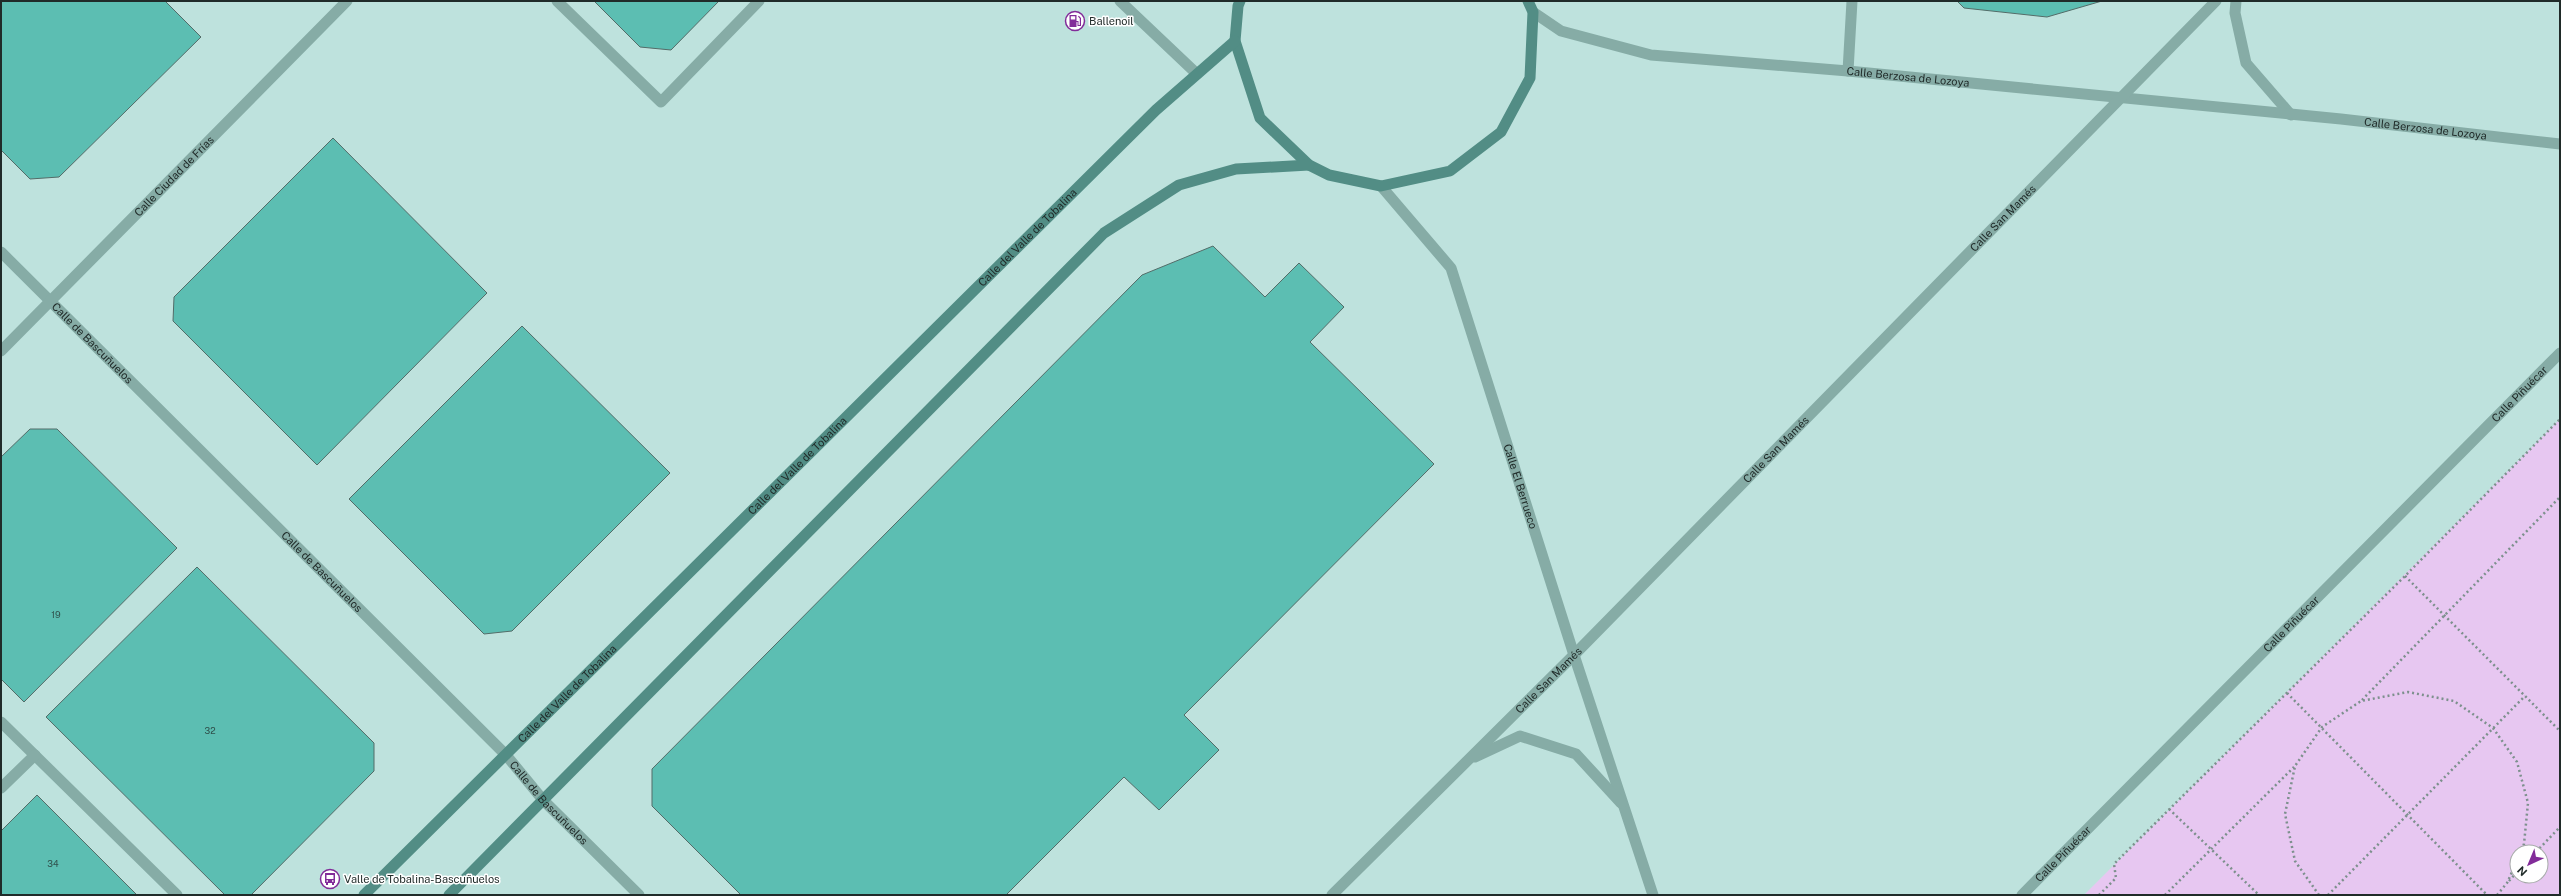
<svg xmlns="http://www.w3.org/2000/svg" width="2561" height="896" viewBox="0 0 2561 896" font-family="'Public Sans',sans-serif">
  <rect width="100%" height="100%" fill="#d4f0eb"/>
  <!-- built -->
  <path fill="#bee2dd" fill-rule="evenodd" d="M1 1H2560V895H1ZM2517 852H2541V876H2517Z"/>
  <!-- green -->
  <path fill="#e7c7f1" fill-rule="evenodd" d="M2560 419V895H2084ZM2517 852H2541V876H2517Z"/>
  <!-- building -->
  <g fill="#5cbeb2" stroke="#536c68">
    <path d="M1 1H165L201 37 59 177 30 179 1 150Z"/>
    <path d="M594 1H719L671 50 640 47Z"/>
    <path d="M1957 1H2102L2047 17 1964 8Z"/>
    <path d="M333 138 487 293 317 465 173 321 174 297Z"/>
    <path d="M1213 246 1265 297 1299 263 1344 307 1310 342 1434 464 1184 715 1219 750 1159 810 1124 777 1006 895H741L652 806V769L1142 275Z"/>
    <path d="M522 326 670 473 512 631 484 634 349 499Z"/>
    <path d="M30 429H57L177 548 24 702 1 679V457Z"/>
    <path d="M197 567 374 743V771L251 895H225L46 717Z"/>
    <path d="M37 795 137 895H1V831Z"/>
  </g>
  <g fill="none" stroke-linecap="round" stroke-linejoin="round">
    <!-- path -->
    <g stroke="#7d908d" stroke-width="2.5" stroke-dasharray="2 3" stroke-linecap="butt">
      <path d="M2405 576 2560 731"/>
      <path d="M2287 693 2487 895"/>
      <path d="M2362 700 2560 497"/>
      <path d="M2169 809 2259 895"/>
      <path d="M2536 852 2560 827"/>
      <path d="M2509 881 2517 872"/>
      <path d="M2099 895 2116 878 2114 864 2405 576 2560 419"/>
      <path d="M2165 895 2294 767"/>
      <path d="M2319 895 2295 861 2285 814 2295 766 2322 727 2361 701 2408 692 2454 701 2493 728 2517 762 2528 803 2524 844 2521 852"/>
      <path d="M2328 895 2525 696"/>
      <path d="M2497 895 2507 883 2517 861"/>
    </g>
    <!-- service -->
    <g stroke="#86aca6" stroke-width="11">
      <path d="M557 1 661 102 759 1"/>
      <path d="M1120 1 1197 74"/>
      <path d="M1848 71 1852 1"/>
      <path d="M1 722 177 895"/>
      <path d="M1 788 35 755"/>
    </g>
    <!-- minor -->
    <g stroke="#86aca6" stroke-width="11">
      <path d="M2236 1 2235 13 2246 63 2291 115"/>
      <path id="s1" d="M1533 12 1561 31 1651 55 1848 71 2341 119 2560 144"/>
      <path id="s2" d="M1381 186 1451 268 1574 655 1653 895"/>
      <path id="s3" d="M1 252 506 755 543 800 639 895"/>
      <path id="s4" d="M1 351 347 1"/>
      <path d="M1475 757 1520 736 1576 754 1621 803"/>
      <path id="s5" d="M1332 895 1574 655 2216 1"/>
      <path id="s6" d="M2022 895 2560 353"/>
    </g>
    <!-- secondary -->
    <g stroke="#528d85" stroke-width="11">
      <path d="M1240 1 1238 6 1235 41 1260 118 1309 165 1329 175 1381 186 1450 171 1501 132 1530 78 1533 12 1528 1"/>
      <path id="s7" d="M364 895 1156 110 1235 41"/>
      <path d="M449 895 1104 233 1179 185 1236 169 1309 165"/>
    </g>
  </g>
  <!-- icons -->
  <defs>
    <symbol id="fuel-ring" viewBox="-11 -11 22 22"><circle r="9.5" fill="#fff" stroke="#822c99" stroke-width="1.5"/><path d="M-5.5-6h7V0h2V4h1.3V-2.5L3-4.5l.8-.8L6-3V5H2.5V1h-1V6h-7ZM-4.2-4.7v3.2H.2V-4.7Z" fill="#822c99"/></symbol>
    <symbol id="bus-ring" viewBox="-11 -11 22 22"><circle r="9.5" fill="#fff" stroke="#822c99" stroke-width="1.5"/><path d="M-5-6H5V4H4V6H2V4H-2V6H-4V4H-5ZM-3.5-4V0h7V-4ZM-3.5 1.2v1.5H-2V1.2ZM2 1.2v1.5H3.5V1.2Z" fill="#822c99"/></symbol>
  </defs>
  <g fill-rule="evenodd">
    <use href="#fuel-ring" x="1064" y="10" width="22" height="22"/>
    <use href="#bus-ring" x="319" y="868" width="22" height="22"/>
  </g>
  <g text-anchor="middle" dominant-baseline="central" stroke-width="3" stroke-linejoin="round" paint-order="stroke">
    <!-- number labels -->
    <g font-size="9" fill="#2f504b">
      <text x="56" y="614">19</text>
      <text x="210" y="730">32</text>
      <text x="53" y="863">34</text>
    </g>
    <!-- poi labels -->
    <g font-size="11" fill="#202b29" stroke="#fff" text-anchor="start">
      <text x="1089" y="21">Ballenoil</text>
      <text x="344" y="879">Valle de Tobalina-Bascuñuelos</text>
    </g>
    <!-- street labels -->
    <g font-size="11" fill="#202b29" stroke="#fff">
      <text stroke="none"><textPath href="#s1" startOffset="385">Calle Berzosa de Lozoya</textPath></text>
      <text stroke="none"><textPath href="#s1" startOffset="905">Calle Berzosa de Lozoya</textPath></text>
      <text stroke="none"><textPath href="#s4" startOffset="246">Calle Ciudad de Frías</textPath></text>
      <text stroke="none"><textPath href="#s5" startOffset="953">Calle San Mamés</textPath></text>
      <text stroke="none"><textPath href="#s7" startOffset="934">Calle del Valle de Tobalina</textPath></text>
      <text stroke="none"><textPath href="#s3" startOffset="129">Calle de Bascuñuelos</textPath></text>
      <text stroke="none"><textPath href="#s6" startOffset="706">Calle Piñuécar</textPath></text>
      <text stroke="none"><textPath href="#s5" startOffset="629">Calle San Mamés</textPath></text>
      <text stroke="none"><textPath href="#s7" startOffset="610">Calle del Valle de Tobalina</textPath></text>
      <text stroke="none"><textPath href="#s2" startOffset="337">Calle El Berrueco</textPath></text>
      <text stroke="none"><textPath href="#s3" startOffset="453">Calle de Bascuñuelos</textPath></text>
      <text stroke="none"><textPath href="#s6" startOffset="382">Calle Piñuécar</textPath></text>
      <text stroke="none"><textPath href="#s5" startOffset="305">Calle San Mamés</textPath></text>
      <text stroke="none"><textPath href="#s7" startOffset="286">Calle del Valle de Tobalina</textPath></text>
      <text stroke="none"><textPath href="#s3" startOffset="777">Calle de Bascuñuelos</textPath></text>
      <text stroke="none"><textPath href="#s6" startOffset="58">Calle Piñuécar</textPath></text>
    </g>
  </g>
  <!-- border -->
  <rect width="2561" height="896" fill="none" stroke="#202b29" stroke-width="4"/>
  <!-- north arrow -->
  <g transform="translate(2529 864) rotate(224)"><circle r="19" fill="#ffffff" stroke="#a6aaa9"/>
  <path d="M0-3L7 15L0 10L-7 15Z" fill="#822c99"/>
  <text y="-6" font-size="11" font-weight="bold" text-anchor="middle" fill="#202b29">N</text>
  </g>
</svg>
